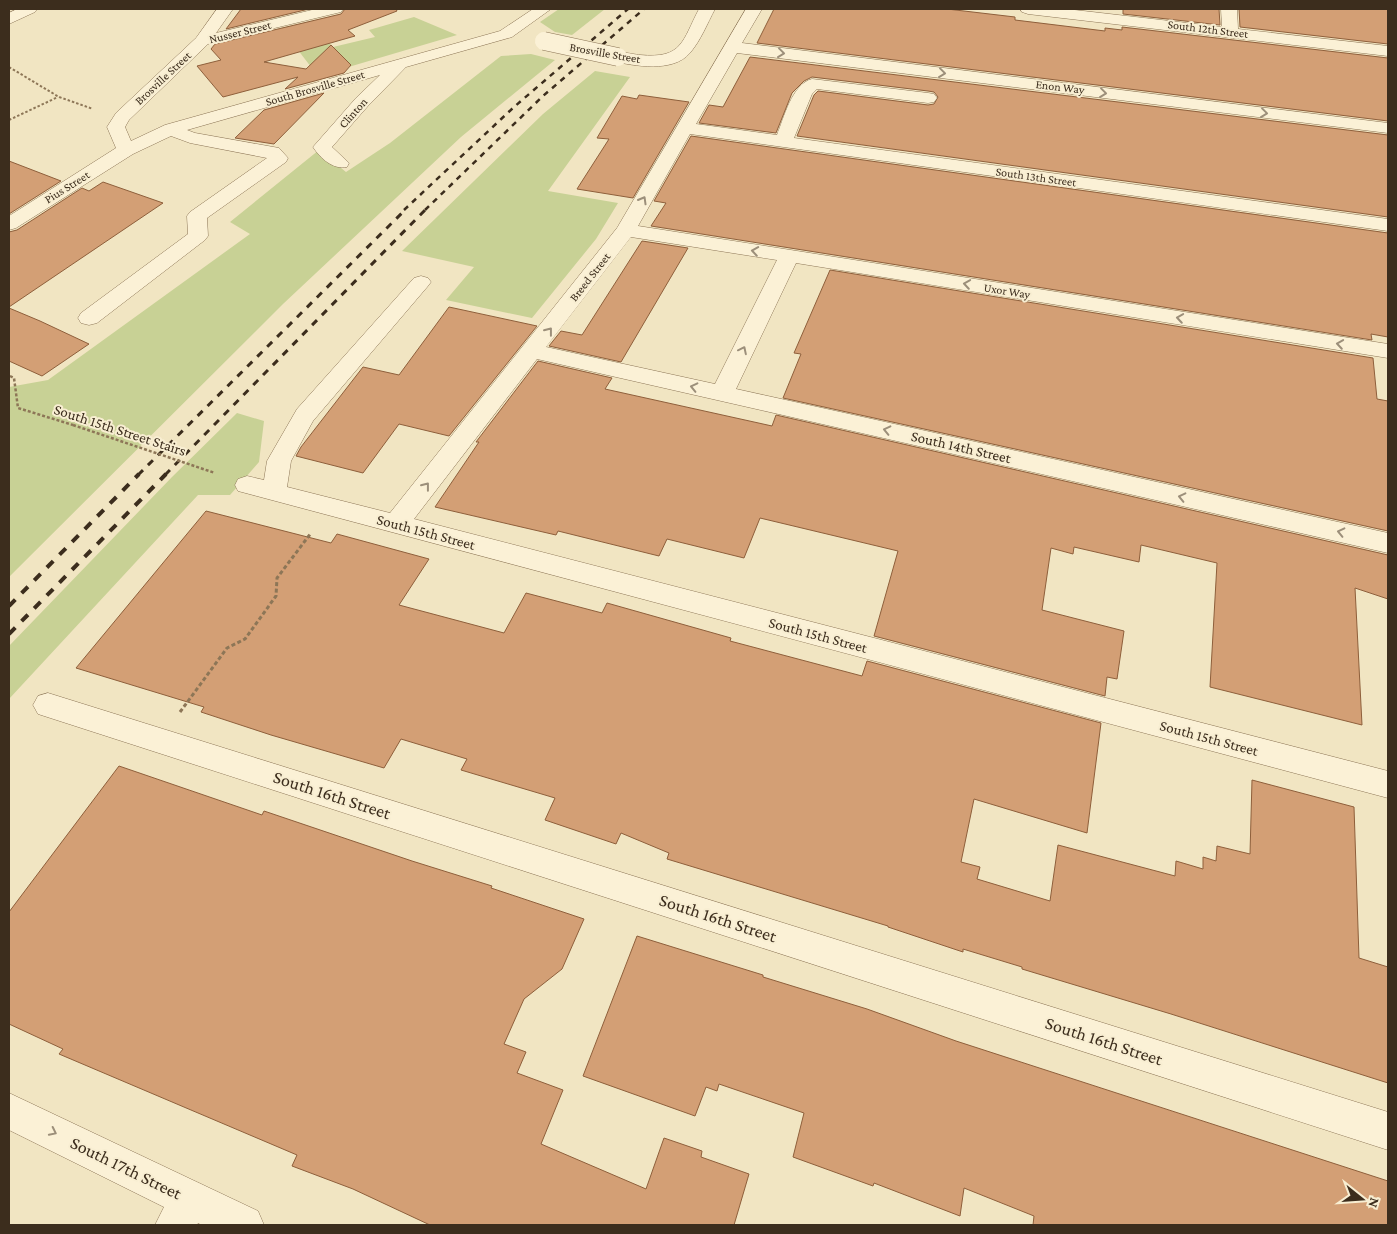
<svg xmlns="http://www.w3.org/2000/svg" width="1397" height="1234" viewBox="0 0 1397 1234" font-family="'Crimson Pro',serif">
  <rect width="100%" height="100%" fill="#f1e5c2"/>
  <!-- green -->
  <g fill="#c8d195">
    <path d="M559 9H605L572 35 555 32 540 22Z"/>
    <path d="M414 17 457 35 318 76 281 28 309 22 333 47 375 37 369 30Z"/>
    <path d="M531 54 555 60 461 137 283 304 9 577V387L48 380 250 234 230 222 319 150 346 172 390 143 501 56Z"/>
    <path d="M595 71 630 77 548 191 618 203 596 239 532 318 446 300 474 267 402 251 543 114Z"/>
    <path d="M237 413 264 421 259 462 230 495H198L9 699V646L172 477Z"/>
  </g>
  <!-- building -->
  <g fill="#d39f75" stroke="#8e5f3b">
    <path d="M241 9H309L226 29Z"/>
    <path d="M345 9H396L397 11 348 30 355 36 264 62 306 69 331 45 351 65 344 73 285 89 298 77 223 97 197 66 221 60 211 49 215 44 341 14Z"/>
    <path d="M774 9H947L1015 17V20L1105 31V28L1122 30V27L1388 58V121L757 43Z"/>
    <path d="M1123 9H1219L1220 25 1123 14Z"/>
    <path d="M1239 9H1388V44L1240 27Z"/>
    <path d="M750 57 1388 135V217L797 136 814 95 818 91 928 105 934 104 938 97 934 92 928 91 812 77 804 81 792 93 776 133 699 123 709 105 723 107Z"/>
    <path d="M324 93 274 144 235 138 264 110Z"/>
    <path d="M639 95 689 102 633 198 577 189 609 139 597 138 622 96 637 99Z"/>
    <path d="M691 136 1388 233V337L1371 334 1372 340 651 226 666 203 654 201Z"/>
    <path d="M9 161 61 181 9 214Z"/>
    <path d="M103 182 163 203 9 307V232L17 230 82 188 89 191Z"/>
    <path d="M642 241 688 248 621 362 549 346 561 331 582 335Z"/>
    <path d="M830 270 1373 358 1377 399 1388 401V531L783 398 801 354 794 353Z"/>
    <path d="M449 307 537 326 449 436 399 424 363 473 296 456 301 447 363 367 399 375Z"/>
    <path d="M9 308 40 321 89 344 42 376 9 361Z"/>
    <path d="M538 361 612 378 605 389 772 426 776 415 1388 555V599L1355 588 1362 725 1210 687 1217 563 1141 545 1139 562 1074 547 1073 554 1051 548 1042 610 1124 631 1117 679 1107 677 1105 696 874 636 898 551 760 518 744 558 667 539 659 556 558 531 556 535 435 507 479 442H476Z"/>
    <path d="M206 511 331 543 337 534 429 559 399 605 504 633 526 593 602 613 607 603 731 638 730 641 862 676 867 661 1101 723 1087 833 974 799 961 862 980 867 977 879 1050 901 1058 845 1175 876 1176 861 1203 869V857L1216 861 1217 846 1250 854 1252 780 1354 807 1359 958 1388 967V1083L1171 1014 1022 969V967L963 949V952L888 927V926L667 859 669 853 621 833 616 844 545 820 555 798 461 770 467 759 401 739 384 768 271 735 201 712 204 707 76 668Z"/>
    <path d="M119 766 262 815 264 811 412 861 492 886 491 888 584 919 562 969 524 999 504 1044 526 1052 517 1073 563 1090 541 1144 646 1189 664 1138 702 1151 701 1157 749 1174 734 1225H430L353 1189 292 1166 297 1155 59 1054 63 1049 9 1024V912Z"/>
    <path d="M637 936 763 975V977L867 1009 956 1041 1388 1181V1225H1033L1034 1216 964 1188 960 1216 874 1183 873 1186 793 1157 804 1113 719 1084 717 1091 706 1087 695 1116 583 1076Z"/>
  </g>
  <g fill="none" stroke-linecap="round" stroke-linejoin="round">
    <defs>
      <g id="minor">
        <path d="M17 9H37L35 12 9 24V13Z"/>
        <path d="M217 9H233L216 33 316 9H343L341 12 208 44 129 120 125 127 131 141 165 125 500 31 533 9H551L512 37 406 67 368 106 332 147 349 163 347 167C333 170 320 158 313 147L356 98 380 75 187 130 195 133 279 148 288 158 286 162 207 218 208 236 205 240 97 323 89 325 81 323 78 318 81 313 188 234 187 216 190 212 267 158 190 143 171 136 133 154 16 228 9 230V216L116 148 107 127 116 113 196 38Z"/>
        <path d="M699 9H715C707 24 701 40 690 53 673 73 635 66 612 61L610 57 612 53C621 51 631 54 640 55 683 59 682 41 699 9Z"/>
        <path d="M746 9H762L742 43 1388 123V133L737 53 696 124 777 135C784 118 792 84 812 79L928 93 934 94 937 98 934 102 928 103 817 89 812 94 794 138 1388 219V231L690 134 638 226 1388 344V358L796 263 736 389 1388 533V553L537 359 414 519 1388 771V798L238 491 235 485 238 479 247 476 264 480 267 461 297 409 414 278 421 276 428 278 431 282 428 286 313 421 291 461 287 487 390 513 617 228ZM631 237 777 260 715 384 546 347Z"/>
        <path d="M1020 9H1066L1222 27 1221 9H1237L1238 29 1388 46V56L1028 14 1022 12Z"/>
        <path d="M48 693 1388 1112V1150L38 714 33 705 38 696Z"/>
        <path d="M9 1093 258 1211 264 1225H202L198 1223 197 1225H155L164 1207 9 1130Z"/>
      </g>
    </defs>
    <!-- minor casing -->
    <use href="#minor" stroke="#8d7657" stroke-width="1"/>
    <!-- path-far2 -->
    <g stroke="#8d7657" stroke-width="2" stroke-dasharray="2.5 2" stroke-linecap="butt">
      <path d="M9 67 59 97 93 109"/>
      <path d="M9 120 58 97"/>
    </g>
    <!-- path-far1 -->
    <path stroke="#8d7657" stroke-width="2.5" stroke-dasharray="3 2" stroke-linecap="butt" d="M10 376 14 378 18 408 73 425"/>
    <!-- path -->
    <path stroke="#8d7657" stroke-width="3" stroke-dasharray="4 2.5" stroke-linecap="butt" d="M180 712 227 648 245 639 276 596 277 578 311 533"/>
    <!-- minor -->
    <use href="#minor" fill="#fbf1d6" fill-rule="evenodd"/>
    <!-- rail-far2 -->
    <g stroke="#3c2d1d" stroke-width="2.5" stroke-dasharray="5.5 5.5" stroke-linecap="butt">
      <path d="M404 210 514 107 628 9"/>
      <path d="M425 210 543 96 644 9"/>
    </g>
    <!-- rail-far1 -->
    <g stroke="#3c2d1d" stroke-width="3" stroke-dasharray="7 7" stroke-linecap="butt">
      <path d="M138 475 406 209"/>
      <path d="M165 475 426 209"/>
    </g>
    <!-- rail -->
    <g stroke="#3c2d1d" stroke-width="4" stroke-dasharray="9 9" stroke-linecap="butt">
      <path d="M9 606 139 474"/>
      <path d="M9 634 166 474"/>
    </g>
    <defs>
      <path id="minor-bridge" d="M544 41 618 57"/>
    </defs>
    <!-- minor-bridge casing -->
    <use href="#minor-bridge" stroke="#8d7657" stroke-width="19" stroke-linecap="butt"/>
    <!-- path-bridge -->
    <path stroke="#8d7657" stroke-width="2.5" stroke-dasharray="3 2" stroke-linecap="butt" d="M73 425 215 473"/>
    <!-- minor-bridge -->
    <use href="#minor-bridge" stroke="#fbf1d6" stroke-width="18"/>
  </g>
  <!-- one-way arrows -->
  <defs><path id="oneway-chevron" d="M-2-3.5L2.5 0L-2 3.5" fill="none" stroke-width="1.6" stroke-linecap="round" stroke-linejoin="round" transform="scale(1.25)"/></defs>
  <g stroke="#9c8f7a">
    <use href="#oneway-chevron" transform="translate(781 53) rotate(7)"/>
    <use href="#oneway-chevron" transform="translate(942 73) rotate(7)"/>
    <use href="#oneway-chevron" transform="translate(1103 93) rotate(7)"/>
    <use href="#oneway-chevron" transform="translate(1264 113) rotate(7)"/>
    <use href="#oneway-chevron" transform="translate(643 200) rotate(-60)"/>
    <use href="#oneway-chevron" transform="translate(755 251) rotate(-171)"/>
    <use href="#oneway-chevron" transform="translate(967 284) rotate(-171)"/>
    <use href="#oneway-chevron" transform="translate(1180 318) rotate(-171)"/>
    <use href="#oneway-chevron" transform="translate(549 331) rotate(-52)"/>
    <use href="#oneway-chevron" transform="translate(1340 344) rotate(-171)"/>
    <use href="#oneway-chevron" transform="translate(743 350) rotate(-64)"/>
    <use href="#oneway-chevron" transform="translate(694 387) rotate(-167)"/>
    <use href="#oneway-chevron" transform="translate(887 430) rotate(-167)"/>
    <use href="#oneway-chevron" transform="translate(426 486) rotate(-52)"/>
    <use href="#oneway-chevron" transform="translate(1182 497) rotate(-167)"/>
    <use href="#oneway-chevron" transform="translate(1341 532) rotate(-167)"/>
    <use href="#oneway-chevron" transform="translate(53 1132) rotate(26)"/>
  </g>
  <g text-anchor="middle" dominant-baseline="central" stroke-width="4" stroke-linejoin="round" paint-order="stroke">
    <!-- far-street labels -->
    <g font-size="12" fill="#3c2d1d" stroke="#f8eed2">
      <text transform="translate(1208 29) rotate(7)">South 12th Street</text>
      <text transform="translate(240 32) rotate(-14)">Nusser Street</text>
      <text transform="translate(605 53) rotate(10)">Brosville Street</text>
      <text transform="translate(163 78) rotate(-43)">Brosville Street</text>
      <text transform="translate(1060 87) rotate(7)">Enon Way</text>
      <text transform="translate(315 88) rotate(-16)">South Brosville Street</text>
      <text transform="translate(353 113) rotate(-48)">Clinton</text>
      <text transform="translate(1036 177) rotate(8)">South 13th Street</text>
      <text transform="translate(67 187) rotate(-32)">Pius Street</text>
      <text transform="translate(590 277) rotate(-52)">Breed Street</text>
      <text transform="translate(1007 291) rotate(9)">Uxor Way</text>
    </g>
    <!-- street labels -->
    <g font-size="15" fill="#3c2d1d" stroke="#f8eed2">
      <text transform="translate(120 430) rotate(18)">South 15th Street Stairs</text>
      <text transform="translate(961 447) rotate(13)">South 14th Street</text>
      <text transform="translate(426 532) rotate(15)">South 15th Street</text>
      <text transform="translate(818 635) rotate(15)">South 15th Street</text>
      <text transform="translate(1209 738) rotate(15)">South 15th Street</text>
    </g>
    <!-- near-street labels -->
    <g font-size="18" fill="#3c2d1d" stroke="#f8eed2">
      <text transform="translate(332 795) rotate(18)">South 16th Street</text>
      <text transform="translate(718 918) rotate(18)">South 16th Street</text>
      <text transform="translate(1104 1041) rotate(18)">South 16th Street</text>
      <text transform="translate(126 1168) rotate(26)">South 17th Street</text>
    </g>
  </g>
  <!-- border -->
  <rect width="1397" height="1234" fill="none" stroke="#3c2d1d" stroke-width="20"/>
  <!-- north arrow -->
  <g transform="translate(1362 1199) rotate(107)" stroke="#f8eed2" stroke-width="4" paint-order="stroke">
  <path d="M0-4L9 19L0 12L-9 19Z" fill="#3c2d1d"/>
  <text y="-8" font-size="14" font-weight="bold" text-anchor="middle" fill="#3c2d1d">N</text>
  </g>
</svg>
